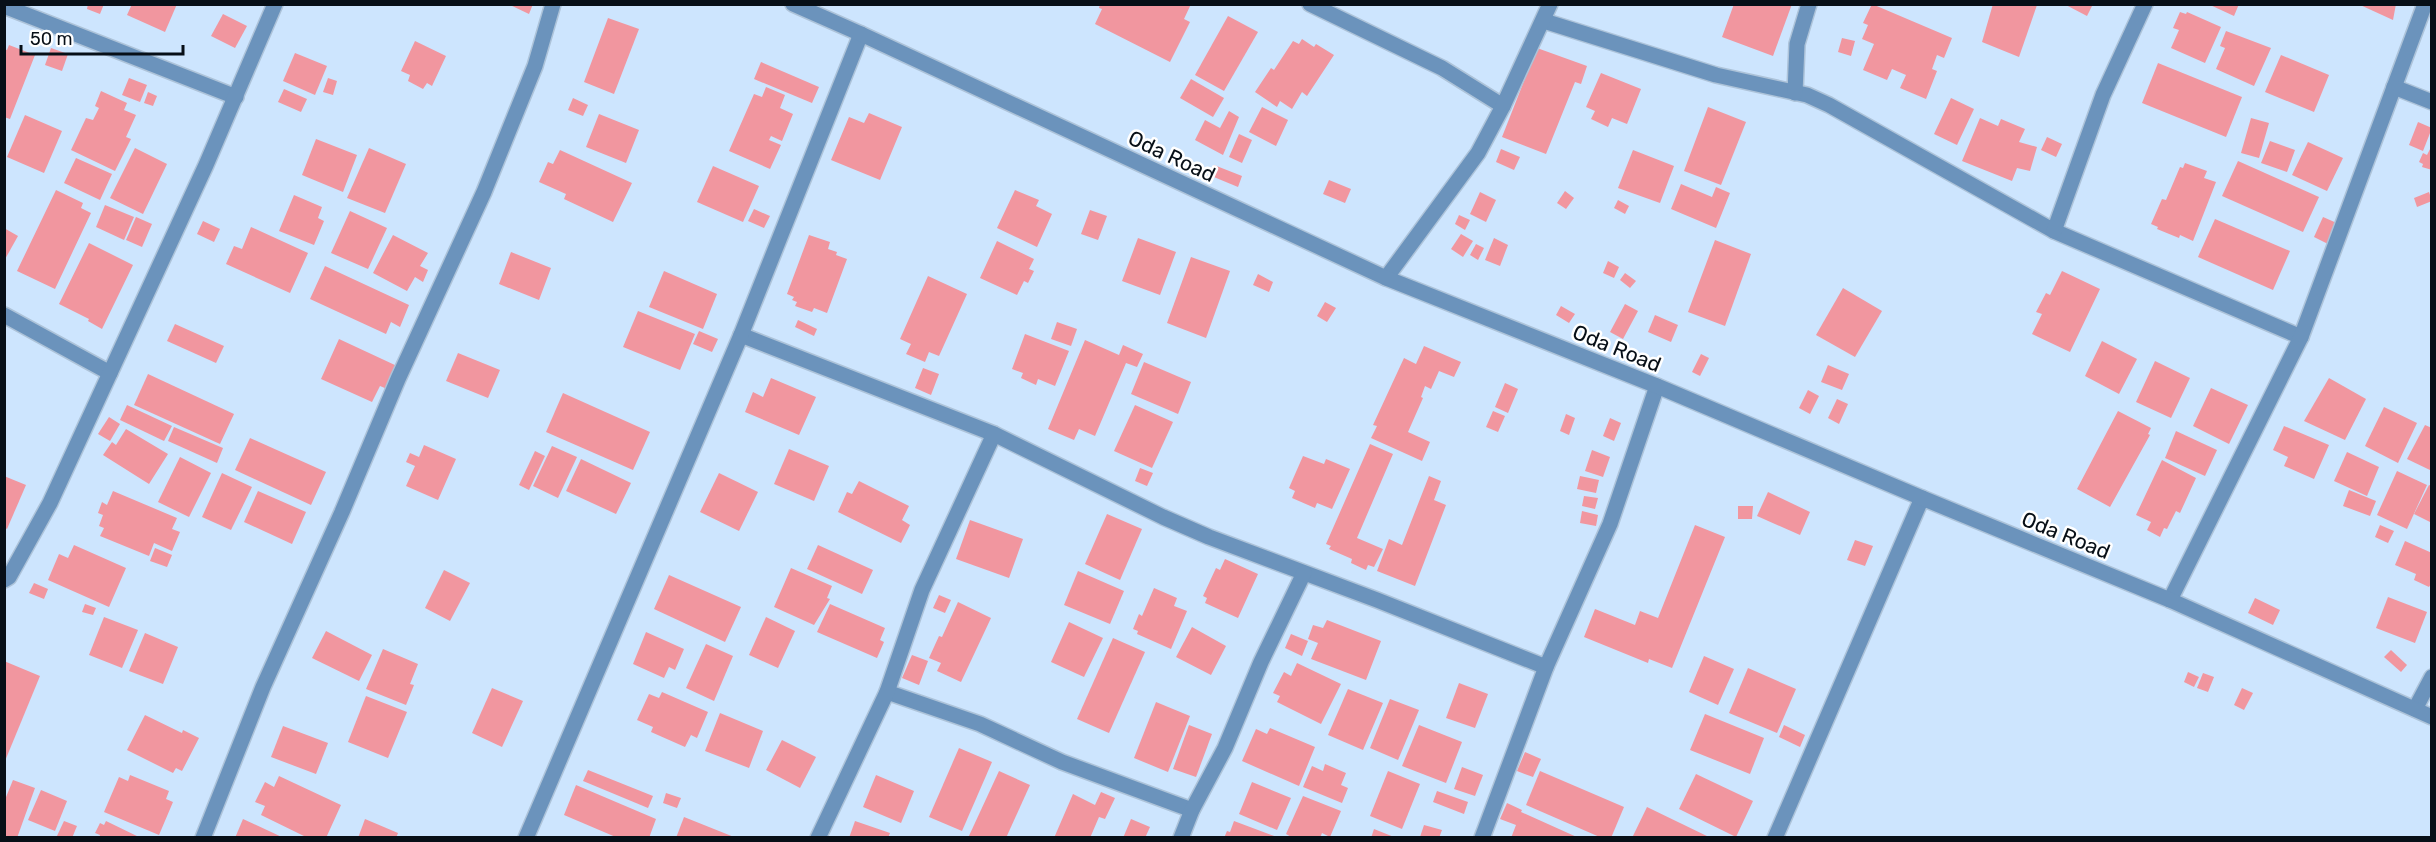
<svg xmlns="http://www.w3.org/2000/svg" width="2436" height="842" viewBox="0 0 2436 842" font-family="Rubik,sans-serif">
  <rect width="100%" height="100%" fill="#cde5fe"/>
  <!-- building -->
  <g fill="#f1969f">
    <path d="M88 4H104L100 14 87 9Z"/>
    <path d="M132 4H177L165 32 127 15Z"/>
    <path d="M508 4H533L529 14Z"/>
    <path d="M1100 4H1191L1184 19 1190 22 1170 62 1095 24 1102 9 1099 8Z"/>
    <path d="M1734 4H1792L1773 56 1722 37Z"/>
    <path d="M1872 4 1952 38 1944 58 1937 55 1932 69 1937 71 1926 99 1900 88 1906 75 1892 69 1887 80 1863 70 1874 44 1862 39 1868 25 1863 23Z"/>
    <path d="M1993 4 2037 5 2019 57 1982 42Z"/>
    <path d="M2064 4H2093L2087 16Z"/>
    <path d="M2208 4H2239L2234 16Z"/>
    <path d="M2358 4H2396L2393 20Z"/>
    <path d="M2180 12 2186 14 2187 12 2221 27 2205 63 2171 48 2179 30 2173 28Z"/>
    <path d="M223 14 247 26 235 48 211 36Z"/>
    <path d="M1228 16 1258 32 1224 91 1195 75Z"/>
    <path d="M608 18 639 29 614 94 584 82Z"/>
    <path d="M2226 31 2271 48 2254 86 2216 69 2225 48 2220 46Z"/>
    <path d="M1842 38 1855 41 1851 56 1838 52Z"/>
    <path d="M1302 39 1314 47 1316 44 1334 55 1307 96 1302 92 1292 109 1280 101 1277 107 1255 92 1271 68 1274 70 1293 41 1299 44Z"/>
    <path d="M415 41 446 56 432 86 427 83 423 89 408 81 410 75 401 71Z"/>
    <path d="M9 45 35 55 10 119 4 117V49L7 50Z"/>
    <path d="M51 48 68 54 62 71 45 65Z"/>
    <path d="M1537 48 1587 66 1581 84 1575 82 1546 154 1502 137Z"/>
    <path d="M295 53 327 66 315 95 283 81Z"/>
    <path d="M2281 55 2329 75 2314 112 2265 92Z"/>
    <path d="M761 62 819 87 812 103 754 79Z"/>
    <path d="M2158 63 2242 97 2226 137 2142 103Z"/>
    <path d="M1601 73 1641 89 1627 124 1612 118 1608 127 1591 119 1595 111 1586 107Z"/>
    <path d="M129 78 147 85 140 102 122 95Z"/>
    <path d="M328 78 337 81 333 95 323 92Z"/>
    <path d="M1191 79 1224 98 1213 117 1180 98Z"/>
    <path d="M766 87 785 95 780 108 793 114 782 141 771 136 769 140 781 145 770 169 729 151 754 94 762 97Z"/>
    <path d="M284 89 307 99 301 112 278 102Z"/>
    <path d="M101 91 127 103 124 110 136 115 126 137 131 139 115 171 71 150 86 118 93 120 99 108 95 106Z"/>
    <path d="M148 92 157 96 153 106 144 103Z"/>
    <path d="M573 98 588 105 583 116 568 110Z"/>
    <path d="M1951 98 1974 109 1957 145 1934 134Z"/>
    <path d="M1262 107 1288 120 1276 146 1249 132Z"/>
    <path d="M1708 107 1746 122 1721 185 1684 171Z"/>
    <path d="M1229 111 1239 117 1223 155 1195 140 1205 120 1220 128Z"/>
    <path d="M869 113 902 127 880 180 831 160 849 117 864 123Z"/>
    <path d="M599 114 639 130 626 163 586 147Z"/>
    <path d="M25 115 62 131 44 173 7 157Z"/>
    <path d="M1980 118 1998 126 2001 119 2025 129 2019 142 2037 147 2030 171 2017 168 2012 181 1962 161Z"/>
    <path d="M2251 118 2269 123 2259 158 2241 153Z"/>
    <path d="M2418 122 2432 128 2423 151 2409 145Z"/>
    <path d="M1239 134 1252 140 1242 163 1229 157Z"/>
    <path d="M2047 137 2062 144 2056 157 2041 150Z"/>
    <path d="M316 139 357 155 343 192 302 175Z"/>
    <path d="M2270 141 2295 150 2287 172 2261 163Z"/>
    <path d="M2308 142 2343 158 2327 191 2292 175Z"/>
    <path d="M2432 145V170L2422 167 2423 164 2419 162 2423 153 2427 155Z"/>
    <path d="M135 148 167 164 143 214 110 198Z"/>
    <path d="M369 148 406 164 385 213 347 198Z"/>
    <path d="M1501 149 1520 157 1514 170 1496 162Z"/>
    <path d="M560 150 632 183 613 222 564 199 566 194 539 182 548 162 553 164Z"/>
    <path d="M1633 150 1674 166 1660 203 1618 188Z"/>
    <path d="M76 158 112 174 100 200 64 183Z"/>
    <path d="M2238 161 2319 197 2303 232 2222 196Z"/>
    <path d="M2185 163 2207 171 2204 178 2216 182 2193 241 2180 235 2179 238 2157 229 2158 227 2151 224 2162 199 2166 200 2180 167 2183 168Z"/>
    <path d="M1214 165 1242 176 1238 187 1209 175Z"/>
    <path d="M713 166 759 186 743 222 697 202Z"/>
    <path d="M1329 180 1351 189 1345 203 1323 194Z"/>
    <path d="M1681 184 1712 197 1716 187 1730 193 1716 228 1671 209Z"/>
    <path d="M56 190 83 203 81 208 91 213 55 289 17 271Z"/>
    <path d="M1015 190 1039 200 1036 206 1052 214 1037 247 997 228Z"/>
    <path d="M1565 191 1574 198 1566 209 1557 203Z"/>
    <path d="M1480 192 1496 200 1486 222 1470 214Z"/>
    <path d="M2429 192 2432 201 2417 207 2414 198Z"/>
    <path d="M294 195 322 207 318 218 324 221 314 245 279 231Z"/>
    <path d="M1618 200 1629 206 1625 214 1614 208Z"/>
    <path d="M105 205 134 217 124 240 96 227Z"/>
    <path d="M754 209 770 216 764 228 748 221Z"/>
    <path d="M1090 210 1107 216 1098 240 1081 234Z"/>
    <path d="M350 211 387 228 368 269 331 253Z"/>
    <path d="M1459 215 1470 220 1465 230 1455 224Z"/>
    <path d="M136 217 152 224 142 247 126 240Z"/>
    <path d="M2323 217 2339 224 2330 245 2314 237Z"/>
    <path d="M2215 219 2290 251 2273 290 2198 257Z"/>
    <path d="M203 221 220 229 214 242 197 234Z"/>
    <path d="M251 227 308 253 290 293 226 264 234 246 242 249Z"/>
    <path d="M4 228 18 236 4 261Z"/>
    <path d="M1461 234 1473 241 1463 257 1451 249Z"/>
    <path d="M393 235 428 253 420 266 428 270 423 282 415 277 407 291 373 273Z"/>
    <path d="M809 235 830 242 828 249 837 252 836 255 847 259 827 313 814 308 812 312 795 306 797 302 792 300 794 297 787 294Z"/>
    <path d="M1138 238 1176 252 1160 295 1122 281Z"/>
    <path d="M1494 238 1508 245 1500 266 1485 260Z"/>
    <path d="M1715 240 1751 254 1725 326 1688 312Z"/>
    <path d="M997 241 1034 259 1029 269 1034 271 1028 283 1024 281 1017 295 980 278Z"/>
    <path d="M89 243 133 265 102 329 88 321 89 319 59 304Z"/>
    <path d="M1476 244 1484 248 1478 260 1470 255Z"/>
    <path d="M511 252 551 268 539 300 499 284Z"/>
    <path d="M1191 257 1230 271 1206 338 1167 323Z"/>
    <path d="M1608 261 1619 267 1614 278 1603 273Z"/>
    <path d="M325 266 409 305 400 327 391 322 386 334 310 299Z"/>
    <path d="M664 271 717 294 703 329 649 307Z"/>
    <path d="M2062 271 2100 289 2070 352 2032 334 2042 314 2036 312 2046 293 2050 295Z"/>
    <path d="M1625 273 1636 281 1630 288 1620 280Z"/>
    <path d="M1258 274 1273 282 1269 292 1253 285Z"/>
    <path d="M928 276 967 294 939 356 929 352 925 362 906 354 911 344 900 339Z"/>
    <path d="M1843 288 1882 311 1855 357 1816 335Z"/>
    <path d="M1325 302 1336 308 1327 322 1317 316Z"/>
    <path d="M1625 304 1638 311 1623 339 1610 332Z"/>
    <path d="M1561 306 1575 314 1569 323 1556 315Z"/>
    <path d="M638 311 695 334 680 370 623 347Z"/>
    <path d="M1655 315 1678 325 1671 342 1648 332Z"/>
    <path d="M798 320 817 329 814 336 795 327Z"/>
    <path d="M1057 322 1077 329 1071 346 1051 339Z"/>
    <path d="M175 324 224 346 216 363 167 341Z"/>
    <path d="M699 331 718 339 712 352 693 344Z"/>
    <path d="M1025 334 1069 351 1055 386 1038 379 1036 385 1021 378 1023 373 1012 369Z"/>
    <path d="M339 339 397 366 387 389 380 386 372 402 321 379Z"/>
    <path d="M1085 340 1119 355 1123 345 1143 354 1137 367 1126 363 1095 436 1079 429 1074 440 1048 429Z"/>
    <path d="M2102 341 2137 359 2119 394 2085 376Z"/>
    <path d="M1424 346 1461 362 1454 377 1439 371 1431 389 1425 386 1421 397 1423 398 1408 432 1430 442 1422 461 1371 438 1377 426 1373 425 1404 358 1416 364Z"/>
    <path d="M458 353 500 370 488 398 446 381Z"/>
    <path d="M1701 354 1709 358 1700 376 1692 372Z"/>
    <path d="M2155 361 2190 378 2171 418 2136 402Z"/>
    <path d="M1144 362 1191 382 1178 414 1131 394Z"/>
    <path d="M1828 365 1849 374 1842 390 1821 382Z"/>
    <path d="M923 368 939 374 931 395 915 388Z"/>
    <path d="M148 374 234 414 220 444 134 405Z"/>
    <path d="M771 378 816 397 799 435 745 412 753 392 763 397Z"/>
    <path d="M2329 378 2366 399 2345 440 2304 421Z"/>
    <path d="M1505 383 1518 389 1508 413 1495 407Z"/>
    <path d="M2211 388 2248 405 2229 444 2193 426Z"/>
    <path d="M1808 390 1819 396 1810 414 1799 408Z"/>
    <path d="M563 393 650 432 633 470 546 432Z"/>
    <path d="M1837 399 1848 404 1839 424 1828 418Z"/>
    <path d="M127 405 172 426 164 441 120 420Z"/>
    <path d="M1135 405 1173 422 1152 468 1114 451Z"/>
    <path d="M2384 407 2417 423 2398 463 2365 446Z"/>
    <path d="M1493 411 1505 416 1498 432 1486 427Z"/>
    <path d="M2118 411 2151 428 2148 434 2150 435 2110 507 2077 489Z"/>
    <path d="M1566 414 1575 418 1569 435 1560 431Z"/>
    <path d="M109 417 120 424 110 441 98 434Z"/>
    <path d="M1610 418 1621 423 1614 441 1603 436Z"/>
    <path d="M2425 425 2432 428V471L2407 459Z"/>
    <path d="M2284 426 2329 445 2314 479 2284 466 2288 457 2273 450Z"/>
    <path d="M174 427 223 448 217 463 168 441Z"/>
    <path d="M126 429 168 454 149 484 103 455 112 442 116 445Z"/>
    <path d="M2176 431 2217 450 2205 476 2165 458Z"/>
    <path d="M250 438 326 472 311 505 235 470Z"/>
    <path d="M1370 444 1393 454 1357 538 1383 549 1374 567 1368 565 1366 570 1351 563 1352 559 1329 549 1331 546 1326 544Z"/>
    <path d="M424 445 456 459 438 500 406 486 415 466 406 462 410 453 419 457Z"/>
    <path d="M552 446 577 457 558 498 533 486Z"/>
    <path d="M789 449 829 466 814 501 774 484Z"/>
    <path d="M1592 450 1610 457 1603 477 1585 471Z"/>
    <path d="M535 451 545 456 529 490 519 485Z"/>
    <path d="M2347 452 2379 467 2367 496 2334 481Z"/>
    <path d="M1303 456 1324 464 1326 459 1350 469 1332 509 1317 503 1315 508 1292 498 1295 491 1289 488Z"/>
    <path d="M180 457 211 473 189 517 158 502Z"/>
    <path d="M581 459 631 483 616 514 566 491Z"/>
    <path d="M2162 460 2196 478 2180 513 2176 511 2167 529 2164 528 2160 537 2147 530 2151 522 2136 515Z"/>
    <path d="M1140 468 1153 473 1147 486 1135 481Z"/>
    <path d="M2397 471 2427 485 2407 529 2377 515Z"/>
    <path d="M222 473 252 487 231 530 202 517Z"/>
    <path d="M719 473 758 492 739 531 700 512Z"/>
    <path d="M4 476 26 485 7 529 4 527Z"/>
    <path d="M1429 476 1441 481 1434 500 1446 505 1415 586 1377 571 1389 539 1402 545Z"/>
    <path d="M1580 476 1599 480 1596 493 1577 489Z"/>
    <path d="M859 481 909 506 902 520 910 525 901 543 838 512 847 492 852 494Z"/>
    <path d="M2429 485 2432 486V523L2414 514Z"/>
    <path d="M2349 490 2376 501 2370 516 2343 506Z"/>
    <path d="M113 491 177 518 172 529 180 532 172 551 154 543 149 556 100 536 104 528 99 526 103 515 98 513 102 502 107 505Z"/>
    <path d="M258 491 306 512 292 544 244 522Z"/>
    <path d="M1768 492 1810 512 1800 535 1757 516Z"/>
    <path d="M1584 496 1598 498 1595 509 1582 506Z"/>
    <path d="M1738 506H1753L1752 519H1738Z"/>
    <path d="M1582 511 1598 515 1596 526 1580 523Z"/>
    <path d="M1107 514 1142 529 1120 580 1085 564Z"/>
    <path d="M970 520 1023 539 1009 578 956 559Z"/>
    <path d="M1695 525 1725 537 1672 668 1649 659 1648 663 1584 637 1595 609 1635 625 1640 611 1658 618Z"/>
    <path d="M2380 525 2394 531 2388 543 2375 537Z"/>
    <path d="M1855 540 1873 546 1865 566 1847 560Z"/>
    <path d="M2405 541 2432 553V582L2429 587 2414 580 2416 574 2395 565Z"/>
    <path d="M74 545 126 568 109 607 48 580 59 554 68 558Z"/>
    <path d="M818 545 873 570 862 594 807 569Z"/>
    <path d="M155 548 172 555 167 567 150 561Z"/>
    <path d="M1225 559 1258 574 1238 618 1205 603 1207 598 1203 596 1216 568 1220 570Z"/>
    <path d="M791 568 832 586 827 598 830 599 814 625 774 607Z"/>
    <path d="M444 570 470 583 450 621 425 608Z"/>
    <path d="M1078 571 1124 591 1110 624 1064 605Z"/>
    <path d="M669 575 741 607 725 642 654 609Z"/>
    <path d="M34 583 48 589 44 599 29 593Z"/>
    <path d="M1154 588 1177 598 1174 606 1187 611 1171 649 1137 634 1138 631 1133 629 1139 614 1142 616Z"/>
    <path d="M939 595 951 600 945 613 933 608Z"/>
    <path d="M2388 597 2427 612 2415 643 2376 628Z"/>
    <path d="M2255 598 2280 610 2273 625 2248 613Z"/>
    <path d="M958 602 991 618 961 682 937 671 941 663 929 658 939 636 942 637Z"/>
    <path d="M85 604 96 608 93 615 82 612Z"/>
    <path d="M830 604 885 628 880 640 884 642 877 658 817 632Z"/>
    <path d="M104 617 138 630 122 668 89 655Z"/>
    <path d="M766 617 795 631 778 668 749 655Z"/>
    <path d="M1327 620 1381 641 1366 680 1311 659 1318 643 1308 639 1313 625 1323 628Z"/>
    <path d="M1069 622 1103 638 1084 677 1051 662Z"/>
    <path d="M1192 627 1226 646 1211 675 1176 657Z"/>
    <path d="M326 631 372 655 359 681 312 658Z"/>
    <path d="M646 632 684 649 675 670 669 667 664 678 633 664Z"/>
    <path d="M145 633 178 647 163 684 129 671Z"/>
    <path d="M1291 634 1308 641 1302 656 1285 648Z"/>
    <path d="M1113 638 1145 652 1109 733 1077 719Z"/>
    <path d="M706 644 733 656 714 701 686 688Z"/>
    <path d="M383 649 418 664 410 684 414 685 406 705 366 689Z"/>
    <path d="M2391 650 2407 665 2401 672 2384 657Z"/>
    <path d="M912 655 928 661 919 685 902 678Z"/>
    <path d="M1704 656 1734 669 1718 705 1689 692Z"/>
    <path d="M4 661 40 676 5 761H4Z"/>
    <path d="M1297 663 1341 684 1321 724 1277 702 1280 696 1273 693 1284 672 1291 676Z"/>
    <path d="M1748 668 1796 689 1777 733 1729 713Z"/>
    <path d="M2188 672 2199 677 2194 687 2184 682Z"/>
    <path d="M2203 673 2214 677 2208 692 2197 688Z"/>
    <path d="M1459 683 1488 694 1475 728 1446 718Z"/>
    <path d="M492 688 523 701 502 747 472 733Z"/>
    <path d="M2242 688 2253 693 2244 710 2234 705Z"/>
    <path d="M1348 689 1383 703 1363 750 1328 735Z"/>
    <path d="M662 692 708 712 697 738 691 735 685 747 651 732 653 727 637 720 649 694 659 698Z"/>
    <path d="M366 696 407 712 388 758 348 742Z"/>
    <path d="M1390 699 1419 710 1398 760 1370 748Z"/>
    <path d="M1156 702 1190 716 1168 772 1134 758Z"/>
    <path d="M720 713 763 731 749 768 705 751Z"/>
    <path d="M1705 714 1764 738 1750 774 1690 750Z"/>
    <path d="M145 715 182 733 183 730 199 738 182 771 176 768 173 773 127 750Z"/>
    <path d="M1189 725 1212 734 1196 777 1173 769Z"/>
    <path d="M1419 725 1462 742 1446 783 1402 766Z"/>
    <path d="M1784 725 1805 735 1800 747 1779 737Z"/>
    <path d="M283 726 328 743 316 774 271 757Z"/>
    <path d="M1270 728 1315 747 1299 786 1242 761 1256 729 1267 734Z"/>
    <path d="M782 740 816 757 800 788 766 770Z"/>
    <path d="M959 748 992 762 962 831 929 817Z"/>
    <path d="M1525 752 1541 759 1533 777 1517 771Z"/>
    <path d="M1325 764 1346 773 1341 785 1348 788 1342 803 1303 787 1312 766 1323 771Z"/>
    <path d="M1462 767 1483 775 1475 796 1454 789Z"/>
    <path d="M588 770 653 796 648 808 583 781Z"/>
    <path d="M999 771 1030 785 1006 838H968Z"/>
    <path d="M1388 771 1420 784 1402 829 1370 816Z"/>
    <path d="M1540 771 1624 807 1611 838H1602L1526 805Z"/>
    <path d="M1696 774 1753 801 1736 837 1679 809Z"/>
    <path d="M130 775 169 791 166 799 173 802 159 835 104 812 119 777 128 781Z"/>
    <path d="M876 775 914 791 901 823 863 807Z"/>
    <path d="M279 776 341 805 326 838H308L261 815 265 806 255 802 265 782 274 787Z"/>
    <path d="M13 780 35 788 17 838H4V802Z"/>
    <path d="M1252 782 1291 798 1277 830 1239 814Z"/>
    <path d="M576 785 656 819 649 838H618L564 815Z"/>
    <path d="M41 790 67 801 55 831 28 820Z"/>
    <path d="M1437 791 1468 802 1464 814 1433 802Z"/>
    <path d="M1101 792 1115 798 1105 819 1099 817 1090 838H1054L1073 794 1095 805Z"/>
    <path d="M666 793 681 798 677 808 663 803Z"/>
    <path d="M1303 796 1341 811 1330 837 1322 833 1320 838H1293L1286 834Z"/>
    <path d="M1507 803 1522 810 1521 812 1579 838H1511L1516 825 1500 819Z"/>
    <path d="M1647 807 1711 838H1632Z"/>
    <path d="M684 817 734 837V838H676Z"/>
    <path d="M243 819 284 838H235Z"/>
    <path d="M365 819 398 833 396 838H358Z"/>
    <path d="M1131 819 1150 827 1145 838H1123Z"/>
    <path d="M64 821 77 826 72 838H56Z"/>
    <path d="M106 821 141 838H99L100 835 95 833 100 823 104 825Z"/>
    <path d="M855 821 890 833 888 838H849Z"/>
    <path d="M1234 821 1277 837V838H1224L1227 831 1230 832Z"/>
    <path d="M1424 825 1442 830 1439 838 1420 837Z"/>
    <path d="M1374 829 1394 837V838H1371Z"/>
  </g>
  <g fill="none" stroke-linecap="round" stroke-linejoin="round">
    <defs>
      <g id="minor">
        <path d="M1310 4 1442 68 1503 106"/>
        <path d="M4 6 236 97"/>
        <path d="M1544 21 1716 75 1807 95 1829 105 2054 231 2301 337"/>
        <path d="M2394 87 2432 102"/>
        <path d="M1795 93 1797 44 1809 4"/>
        <path d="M2054 231 2103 95 2145 4"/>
        <path d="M1386 278 1478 153 1503 106 1550 4"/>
        <path d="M4 315 110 373"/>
        <path d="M741 335 994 434 1163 517 1209 537 1377 600 1546 667"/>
        <path d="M4 580 9 577 50 503 206 165 275 4"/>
        <path d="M2170 600 2301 337 2425 4"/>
        <path d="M887 692 980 724 1062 762 1192 810"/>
        <path d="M2415 709 2432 677"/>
        <path d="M203 838 263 687 342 512 398 379 484 192 535 66 553 4"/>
        <path d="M526 838 741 335 861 34"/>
        <path d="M818 838 887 692 922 590 994 434"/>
        <path d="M1181 838 1192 810 1225 748 1261 662 1304 573"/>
        <path d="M1482 838 1546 667 1610 524 1657 386"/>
        <path d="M1775 838 1922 498"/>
      </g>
      <path id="tertiary" d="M793 4 861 34 1386 278 1657 386 1922 498 2170 600 2432 717"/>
    </defs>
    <!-- minor casing -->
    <use href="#minor" stroke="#adc3d9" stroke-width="18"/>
    <!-- tertiary casing -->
    <use href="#tertiary" stroke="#adc3d9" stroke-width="18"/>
    <!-- minor -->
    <use href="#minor" stroke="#6b93bc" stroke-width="15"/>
    <!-- tertiary -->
    <use href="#tertiary" stroke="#6b93bc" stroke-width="15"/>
  </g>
  <g text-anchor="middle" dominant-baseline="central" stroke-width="5" stroke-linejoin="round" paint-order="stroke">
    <!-- street labels -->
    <g font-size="21" fill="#070f17" stroke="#fff">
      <text transform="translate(1172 156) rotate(25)">Oda Road</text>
      <text transform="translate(1617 348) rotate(22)">Oda Road</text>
      <text transform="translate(2066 535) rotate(22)">Oda Road</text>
    </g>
  </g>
  <!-- border -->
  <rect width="2436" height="842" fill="none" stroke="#070f17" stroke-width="12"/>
  <!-- scale -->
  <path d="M21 45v9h162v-9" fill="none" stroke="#070f17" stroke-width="3"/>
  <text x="30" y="45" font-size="18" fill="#070f17" stroke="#ffffff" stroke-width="4.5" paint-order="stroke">50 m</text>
</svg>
